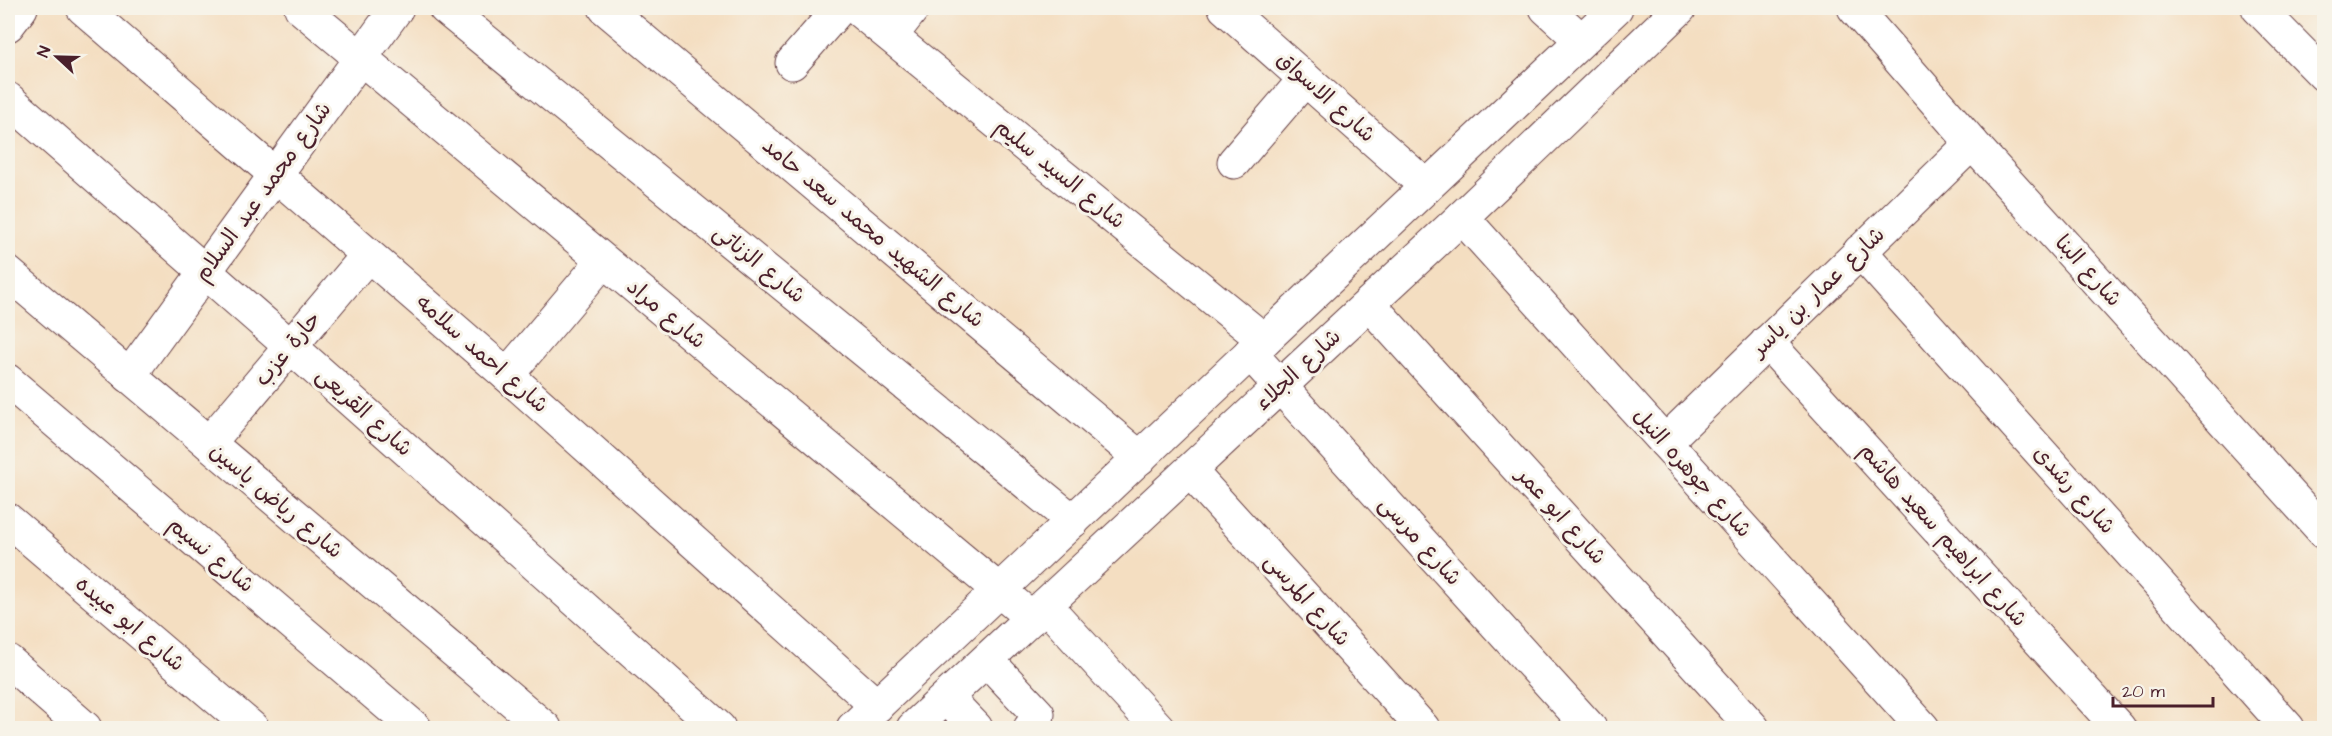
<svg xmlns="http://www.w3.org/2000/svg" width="2332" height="736" viewBox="0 0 2332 736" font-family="'Architects Daughter','Playpen Sans Arabic',sans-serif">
  <rect width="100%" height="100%" fill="#f7f3e8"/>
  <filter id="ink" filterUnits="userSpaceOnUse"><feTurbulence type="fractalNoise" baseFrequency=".0167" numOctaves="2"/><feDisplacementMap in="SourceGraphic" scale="12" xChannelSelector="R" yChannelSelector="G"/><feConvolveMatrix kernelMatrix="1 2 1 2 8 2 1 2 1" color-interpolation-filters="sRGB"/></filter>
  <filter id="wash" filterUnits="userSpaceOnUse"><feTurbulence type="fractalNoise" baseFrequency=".008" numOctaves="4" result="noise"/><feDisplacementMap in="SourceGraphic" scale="24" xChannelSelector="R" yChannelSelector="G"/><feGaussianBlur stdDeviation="1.35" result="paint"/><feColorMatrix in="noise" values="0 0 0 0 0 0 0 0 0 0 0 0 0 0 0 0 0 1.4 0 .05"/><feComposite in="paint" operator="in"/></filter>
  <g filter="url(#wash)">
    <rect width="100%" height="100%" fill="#f4dec1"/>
  </g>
  <g filter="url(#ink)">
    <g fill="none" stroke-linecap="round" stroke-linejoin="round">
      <defs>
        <g id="minor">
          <path d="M83 8 507 375 877 706"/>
          <path d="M301 8 1032 618"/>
          <path d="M445 8 1073 521"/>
          <path d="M605 8 1140 458"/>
          <path d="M856 8 1264 340"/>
          <path d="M1225 8 1426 186"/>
          <path d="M1546 8 1581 40"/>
          <path d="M1854 8 1972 143 2324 532"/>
          <path d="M2258 8 2324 75"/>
          <path d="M8 25 21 8"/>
          <path d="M891 36 913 8"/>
          <path d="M792 63 840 8"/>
          <path d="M8 99 290 346 719 728"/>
          <path d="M1234 162 1305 79"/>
          <path d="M1462 217 1923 728"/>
          <path d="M1860 251 2288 728"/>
          <path d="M8 273 545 728"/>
          <path d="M1369 304 1753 728"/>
          <path d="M1767 342 2119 728"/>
          <path d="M1250 353 1590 728"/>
          <path d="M507 375 603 261"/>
          <path d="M129 376 397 8"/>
          <path d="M8 381 415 728"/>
          <path d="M1665 442 1972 143"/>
          <path d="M209 443 368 255"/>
          <path d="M1190 471 1423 728"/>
          <path d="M8 520 252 728"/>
          <path d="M1046 606 1158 728"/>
          <path d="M987 660 1038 714 1037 720 1030 728"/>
          <path d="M8 661 85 728"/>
          <path d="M947 698 976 728"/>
        </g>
        <g id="major">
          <path d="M853 728 1616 8"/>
          <path d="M913 728 1462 217 1680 8"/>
        </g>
      </defs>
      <!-- minor casing -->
      <use href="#minor" stroke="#643c42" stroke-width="35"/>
      <!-- major casing -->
      <use href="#major" stroke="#643c42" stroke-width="35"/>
      <!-- minor -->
      <use href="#minor" stroke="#fff" stroke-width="33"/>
      <!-- major -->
      <use href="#major" stroke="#fff" stroke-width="33"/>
    </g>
  </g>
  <g text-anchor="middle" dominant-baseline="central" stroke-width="6" stroke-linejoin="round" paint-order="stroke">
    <!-- street labels -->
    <g font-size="22" fill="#4a1f2b" stroke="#f7f3e8">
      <text transform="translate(1326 97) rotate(42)">شارع الاسواق</text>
      <text transform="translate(1060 174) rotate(39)">شارع السيد سليم</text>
      <text transform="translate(263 192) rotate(-54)">شارع محمد عبد السلام</text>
      <text transform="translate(873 233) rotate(40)">شارع الشهيد محمد سعد حامد</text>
      <text transform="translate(759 264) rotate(39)">شارع الزناتى</text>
      <text transform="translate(2088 271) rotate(48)">شارع البنا</text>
      <text transform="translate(1818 292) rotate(-44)">شارع عمار بن ياسر</text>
      <text transform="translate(666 314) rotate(40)">شارع مراد</text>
      <text transform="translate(288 349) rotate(-50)">حارة عزب</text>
      <text transform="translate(482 354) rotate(41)">شارع احمد سلامه</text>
      <text transform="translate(1298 370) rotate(-43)">شارع الجلاء</text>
      <text transform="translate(364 412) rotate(42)">شارع القريعى</text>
      <text transform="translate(1692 473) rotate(48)">شارع جوهره النيل</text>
      <text transform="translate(2074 490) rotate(48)">شارع رشدى</text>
      <text transform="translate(276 501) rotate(40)">شارع رياض ياسين</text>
      <text transform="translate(1561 516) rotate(48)">شارع ابو عمر</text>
      <text transform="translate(1943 535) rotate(48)">شارع ابراهيم سعيد هاشم</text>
      <text transform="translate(1420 541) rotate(48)">شارع مرسى</text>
      <text transform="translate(211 555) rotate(40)">شارع نسيم</text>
      <text transform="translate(1307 600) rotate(48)">شارع المرسى</text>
      <text transform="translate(130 624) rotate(40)">شارع ابو عبيده</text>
    </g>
  </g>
  <!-- margin -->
  <rect width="2332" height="736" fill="none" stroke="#f7f3e8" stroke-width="30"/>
  <!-- north arrow -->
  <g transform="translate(57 57) rotate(292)" stroke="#f7f3e8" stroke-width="4.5" paint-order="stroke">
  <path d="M0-4.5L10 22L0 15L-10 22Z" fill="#4a1f2b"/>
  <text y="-9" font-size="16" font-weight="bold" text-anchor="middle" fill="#4a1f2b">N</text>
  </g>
  <!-- scale -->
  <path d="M2113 697v9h100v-9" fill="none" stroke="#4a1f2b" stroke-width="3"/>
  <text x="2122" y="697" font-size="18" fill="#4a1f2b" stroke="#f7f3e8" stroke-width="4.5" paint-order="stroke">20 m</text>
</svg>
